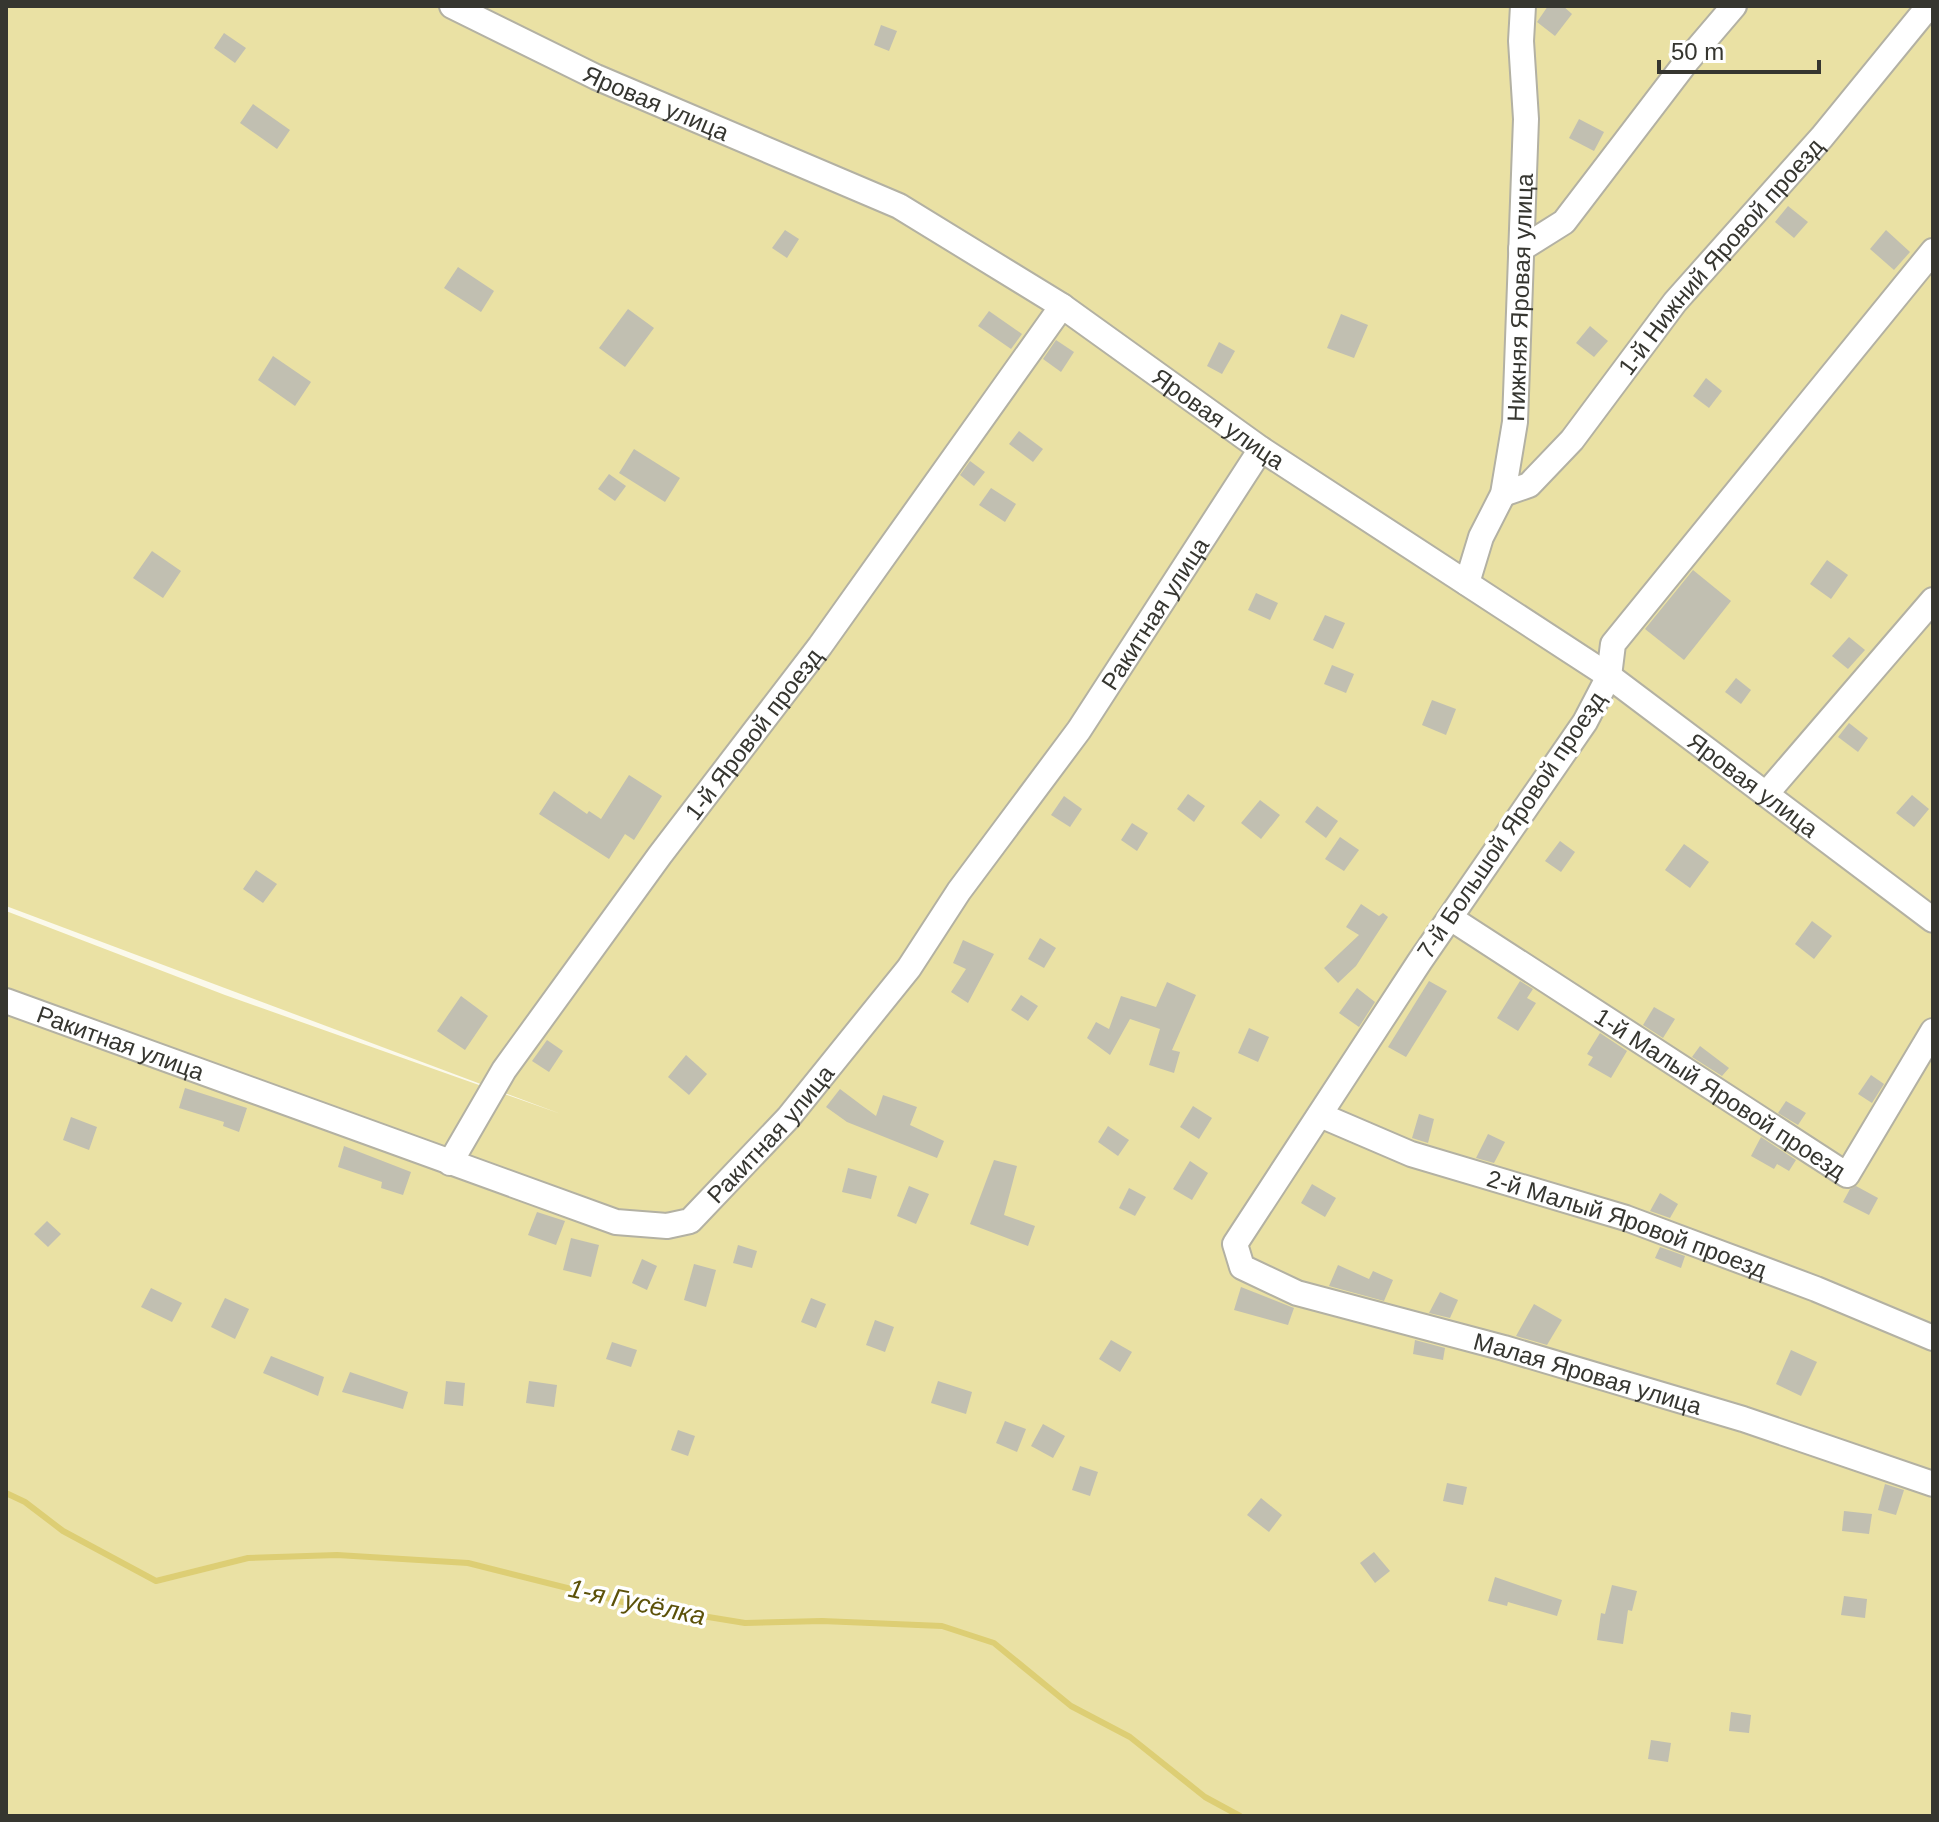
<svg xmlns="http://www.w3.org/2000/svg" width="1939" height="1822" viewBox="0 0 1939 1822" font-family="Helvetica,sans-serif">
  <rect width="100%" height="100%" fill="#fbf9eb"/>
  <!-- green -->
  <path fill="#eae1a4" d="M6 6H1933V1816H6V911L225 995 561 1114 6 906Z"/>
  <g fill="none" stroke-linecap="round" stroke-linejoin="round">
    <!-- stream -->
    <path stroke="#ddce74" stroke-width="6" d="M6 1493 25 1502 63 1531 156 1581 248 1558 337 1555 468 1563 635 1605 745 1623 822 1621 942 1626 994 1643 1071 1706 1130 1737 1205 1797 1240 1816"/>
  </g>
  <!-- building -->
  <g fill="#c1bfb1">
    <path d="M1548 6H1563L1572 14 1555 36 1537 22Z"/>
    <path d="M881 25 897 31 889 51 874 45Z"/>
    <path d="M224 33 246 48 235 63 214 48Z"/>
    <path d="M253 104 290 130 277 149 240 123Z"/>
    <path d="M1579 119 1604 132 1594 151 1569 138Z"/>
    <path d="M1788 206 1808 222 1794 238 1775 222Z"/>
    <path d="M785 230 799 239 787 258 772 248Z"/>
    <path d="M1886 230 1910 252 1894 270 1870 249Z"/>
    <path d="M458 267 494 291 481 312 444 288Z"/>
    <path d="M628 309 654 328 625 367 599 348Z"/>
    <path d="M989 311 1022 334 1011 349 978 326Z"/>
    <path d="M1341 314 1368 325 1354 358 1327 348Z"/>
    <path d="M1590 326 1608 341 1594 357 1576 343Z"/>
    <path d="M1056 340 1074 352 1061 372 1043 359Z"/>
    <path d="M1219 342 1235 351 1222 374 1207 366Z"/>
    <path d="M273 356 311 382 295 406 258 380Z"/>
    <path d="M1706 378 1722 391 1709 408 1693 396Z"/>
    <path d="M1019 431 1043 449 1033 462 1009 444Z"/>
    <path d="M634 449 680 478 665 502 619 473Z"/>
    <path d="M970 461 985 472 974 486 960 475Z"/>
    <path d="M609 474 626 486 615 501 598 489Z"/>
    <path d="M991 488 1016 504 1005 522 979 505Z"/>
    <path d="M152 551 181 571 163 598 133 578Z"/>
    <path d="M1827 560 1848 575 1831 599 1810 584Z"/>
    <path d="M1693 570 1731 601 1684 660 1645 629Z"/>
    <path d="M1256 593 1278 603 1270 620 1248 610Z"/>
    <path d="M1325 615 1345 623 1333 649 1313 640Z"/>
    <path d="M1849 637 1865 650 1848 669 1832 656Z"/>
    <path d="M1332 665 1354 674 1346 693 1324 684Z"/>
    <path d="M1736 678 1751 690 1741 704 1725 692Z"/>
    <path d="M1432 700 1456 709 1446 735 1422 725Z"/>
    <path d="M1849 723 1868 738 1858 752 1838 737Z"/>
    <path d="M629 775 662 796 634 840 625 834 609 859 539 814 554 791 587 814 589 811 601 819Z"/>
    <path d="M1188 794 1205 806 1194 822 1177 809Z"/>
    <path d="M1912 795 1929 809 1914 827 1896 813Z"/>
    <path d="M1064 796 1082 809 1070 827 1051 815Z"/>
    <path d="M1260 800 1280 815 1261 839 1241 823Z"/>
    <path d="M1317 806 1338 821 1326 838 1305 822Z"/>
    <path d="M1132 823 1148 833 1137 851 1121 840Z"/>
    <path d="M1340 837 1359 850 1344 871 1325 859Z"/>
    <path d="M1560 841 1575 852 1561 872 1545 861Z"/>
    <path d="M1684 844 1709 862 1690 888 1665 870Z"/>
    <path d="M256 870 277 884 263 903 243 889Z"/>
    <path d="M1361 904 1379 916 1383 913 1388 917 1356 966 1338 983 1324 968 1359 935 1346 927Z"/>
    <path d="M1812 921 1832 936 1814 959 1795 944Z"/>
    <path d="M1040 938 1056 948 1044 968 1028 959Z"/>
    <path d="M963 940 994 954 968 1003 951 992 966 969 953 963Z"/>
    <path d="M1429 981 1447 991 1406 1057 1388 1047Z"/>
    <path d="M1520 981 1533 989 1527 998 1536 1003 1518 1031 1497 1018Z"/>
    <path d="M1167 982 1196 995 1172 1050 1180 1052 1174 1073 1149 1065 1160 1029 1130 1019 1110 1055 1087 1038 1096 1022 1109 1029 1121 996 1156 1007Z"/>
    <path d="M1357 988 1375 1002 1359 1027 1339 1013Z"/>
    <path d="M1021 995 1038 1006 1028 1021 1011 1010Z"/>
    <path d="M461 996 488 1016 465 1050 437 1031Z"/>
    <path d="M1654 1007 1675 1019 1663 1038 1643 1025Z"/>
    <path d="M1249 1028 1269 1037 1258 1062 1238 1053Z"/>
    <path d="M1600 1033 1627 1051 1611 1078 1588 1065 1593 1057 1587 1054Z"/>
    <path d="M547 1040 563 1051 549 1072 532 1061Z"/>
    <path d="M1700 1046 1729 1068 1722 1076 1692 1057Z"/>
    <path d="M686 1055 707 1074 689 1095 668 1077Z"/>
    <path d="M1871 1075 1884 1084 1872 1103 1858 1094Z"/>
    <path d="M185 1088 247 1108 239 1132 223 1126 224 1122 179 1108Z"/>
    <path d="M840 1089 876 1116 883 1095 917 1107 910 1125 944 1141 937 1158 847 1122 826 1107Z"/>
    <path d="M1786 1101 1806 1113 1798 1125 1778 1113Z"/>
    <path d="M1193 1106 1212 1118 1199 1139 1180 1127Z"/>
    <path d="M1419 1114 1434 1119 1428 1143 1412 1138Z"/>
    <path d="M71 1117 97 1127 89 1150 63 1140Z"/>
    <path d="M1108 1126 1129 1140 1118 1156 1098 1142Z"/>
    <path d="M1488 1134 1505 1142 1494 1163 1476 1158Z"/>
    <path d="M1761 1137 1796 1160 1789 1171 1777 1164 1774 1169 1751 1156Z"/>
    <path d="M344 1146 411 1172 403 1195 381 1188 382 1182 338 1167Z"/>
    <path d="M994 1160 1017 1166 1004 1215 1035 1226 1028 1246 970 1224Z"/>
    <path d="M1190 1161 1208 1173 1192 1200 1173 1189Z"/>
    <path d="M848 1168 877 1176 871 1199 842 1192Z"/>
    <path d="M1312 1184 1336 1198 1325 1217 1301 1203Z"/>
    <path d="M909 1186 929 1194 916 1224 897 1216Z"/>
    <path d="M1856 1186 1878 1198 1869 1215 1843 1202 1850 1189Z"/>
    <path d="M1129 1188 1146 1197 1135 1216 1119 1208Z"/>
    <path d="M1660 1193 1678 1204 1670 1218 1650 1211Z"/>
    <path d="M537 1212 565 1221 556 1245 528 1235Z"/>
    <path d="M47 1221 61 1234 48 1247 34 1234Z"/>
    <path d="M571 1238 599 1245 591 1277 563 1270Z"/>
    <path d="M738 1245 757 1251 752 1268 733 1263Z"/>
    <path d="M1660 1247 1685 1256 1681 1268 1655 1258Z"/>
    <path d="M642 1259 657 1266 647 1290 632 1283Z"/>
    <path d="M694 1264 716 1270 706 1307 684 1300Z"/>
    <path d="M1338 1265 1369 1279 1373 1271 1393 1280 1384 1301 1329 1286Z"/>
    <path d="M1241 1287 1294 1308 1288 1325 1234 1310Z"/>
    <path d="M151 1288 182 1303 172 1322 141 1307Z"/>
    <path d="M1440 1292 1458 1300 1450 1318 1429 1313Z"/>
    <path d="M225 1298 249 1309 235 1339 211 1327Z"/>
    <path d="M811 1298 826 1304 816 1328 801 1322Z"/>
    <path d="M1534 1304 1562 1320 1547 1345 1516 1336Z"/>
    <path d="M875 1320 894 1327 885 1352 866 1345Z"/>
    <path d="M1111 1340 1132 1352 1120 1372 1099 1359Z"/>
    <path d="M1415 1340 1445 1348 1443 1360 1413 1354Z"/>
    <path d="M612 1342 637 1350 631 1367 606 1359Z"/>
    <path d="M1791 1350 1817 1362 1801 1396 1776 1384Z"/>
    <path d="M271 1356 324 1377 318 1396 263 1373Z"/>
    <path d="M350 1372 408 1392 403 1409 342 1392Z"/>
    <path d="M446 1381 465 1383 463 1406 444 1404Z"/>
    <path d="M529 1381 557 1385 554 1407 526 1403Z"/>
    <path d="M938 1381 972 1392 966 1414 931 1403Z"/>
    <path d="M1005 1421 1026 1429 1017 1452 996 1443Z"/>
    <path d="M1043 1424 1065 1436 1053 1458 1031 1446Z"/>
    <path d="M678 1430 695 1436 688 1456 671 1450Z"/>
    <path d="M1080 1466 1098 1472 1090 1496 1072 1490Z"/>
    <path d="M1447 1483 1467 1487 1463 1505 1443 1501Z"/>
    <path d="M1885 1484 1904 1490 1896 1515 1878 1510Z"/>
    <path d="M1261 1498 1282 1515 1269 1532 1247 1515Z"/>
    <path d="M1844 1511 1872 1514 1869 1534 1842 1531Z"/>
    <path d="M1374 1552 1390 1571 1375 1583 1360 1563Z"/>
    <path d="M1495 1577 1562 1600 1557 1616 1508 1602 1507 1606 1488 1601Z"/>
    <path d="M1612 1585 1637 1591 1632 1611 1628 1610 1623 1644 1597 1640 1601 1613 1605 1614Z"/>
    <path d="M1844 1596 1867 1599 1865 1618 1841 1615Z"/>
    <path d="M1731 1712 1751 1715 1749 1733 1729 1731Z"/>
    <path d="M1651 1740 1671 1743 1668 1762 1648 1759Z"/>
  </g>
  <g fill="none" stroke-linecap="round" stroke-linejoin="round">
    <defs>
      <g id="street">
        <path id="s1" d="M452 6 596 77 899 206 1062 306 1261 449 1609 676 1933 920"/>
        <path d="M1521 249 1564 222 1687 61 1734 6"/>
        <path id="s2" d="M1933 251 1613 644 1609 676 1585 722 1420 961 1235 1244 1242 1267 1297 1293 1504 1348 1743 1419 1933 1484"/>
        <path id="s3" d="M1503 494 1529 485 1572 440 1675 302 1822 137 1929 6"/>
        <path id="s4" d="M1467 583 1481 537 1503 494 1515 422 1526 119 1521 41 1523 6"/>
        <path d="M1766 794 1933 600"/>
        <path id="s5" d="M1452 919 1847 1175 1933 1031"/>
        <path id="s6" d="M6 1001 616 1222 667 1226 690 1221 788 1118 909 968 959 891 1079 730 1261 449"/>
        <path id="s7" d="M1320 1115 1411 1154 1626 1218 1816 1289 1933 1338"/>
        <path id="s8" d="M450 1163 504 1070 660 855 820 646 1062 306"/>
      </g>
    </defs>
    <!-- street casing -->
    <use href="#street" stroke="#b3b1a3" stroke-width="28"/>
    <!-- street -->
    <use href="#street" stroke="#fff" stroke-width="24"/>
  </g>
  <g text-anchor="middle" dominant-baseline="central" stroke-width="7" stroke-linejoin="round" paint-order="stroke">
    <!-- street labels -->
    <g font-size="24" fill="#363630" stroke="#fff">
      <text stroke="none"><textPath href="#s1" startOffset="226">Яровая улица</textPath></text>
      <text stroke="none"><textPath href="#s3" startOffset="326">1-й Нижний Яровой проезд</textPath></text>
      <text stroke="none"><textPath href="#s4" startOffset="294">Нижняя Яровая улица</textPath></text>
      <text stroke="none"><textPath href="#s1" startOffset="874">Яровая улица</textPath></text>
      <text stroke="none"><textPath href="#s6" startOffset="1490">Ракитная улица</textPath></text>
      <text stroke="none"><textPath href="#s8" startOffset="526">1-й Яровой проезд</textPath></text>
      <text stroke="none"><textPath href="#s1" startOffset="1522">Яровая улица</textPath></text>
      <text transform="translate(1511 825) rotate(-56)">7-й Большой Яровой проезд</text>
      <text stroke="none"><textPath href="#s6" startOffset="122">Ракитная улица</textPath></text>
      <text stroke="none"><textPath href="#s5" startOffset="320">1-й Малый Яровой проезд</textPath></text>
      <text stroke="none"><textPath href="#s6" startOffset="842">Ракитная улица</textPath></text>
      <text stroke="none"><textPath href="#s7" startOffset="326">2-й Малый Яровой проезд</textPath></text>
      <text stroke="none"><textPath href="#s2" startOffset="1606">Малая Яровая улица</textPath></text>
    </g>
    <!-- water labels -->
    <g font-size="26" font-style="italic" fill="#5c5109" stroke="#fff">
      <text transform="translate(637 1602) rotate(12)">1-я Гусёлка</text>
    </g>
  </g>
  <!-- border -->
  <rect width="1939" height="1822" fill="none" stroke="#363630" stroke-width="16"/>
  <!-- scale -->
  <path d="M1659 60v12h160v-12" fill="none" stroke="#363630" stroke-width="4"/>
  <text x="1671" y="60" font-size="24" fill="#363630" stroke="#ffffff" stroke-width="6" paint-order="stroke">50 m</text>
</svg>
